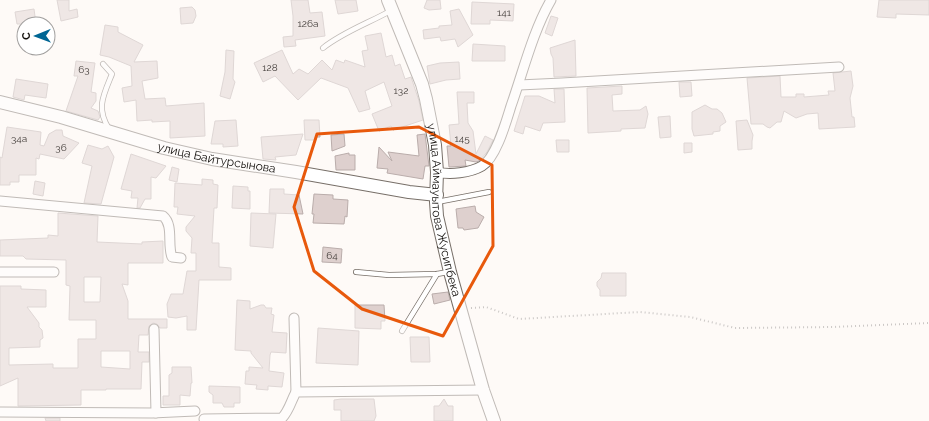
<svg xmlns="http://www.w3.org/2000/svg" width="929" height="421" viewBox="0 0 929 421" font-family="Raleway,sans-serif">
  <rect width="100%" height="100%" fill="#fefaf7"/>
  <!-- building -->
  <g fill="#ded0ce" stroke="#baadab" fill-rule="evenodd">
    <path d="M57 0H69V11L77 9 78 17 61 21Z"/>
    <path d="M291 0H308L310 13 322 12 325 36 295 40 296 46 284 47 283 37 293 36V16Z"/>
    <path d="M335 0H356L358 11 338 14Z"/>
    <path d="M427 0H440L441 9 429 10 424 8Z"/>
    <path d="M879 0H929V15L896 14V18L877 17Z"/>
    <path d="M472 2 514 4 513 21 490 20V24H471Z"/>
    <path d="M192 7 195 10 196 16 193 23 181 24 180 8Z"/>
    <path d="M34 9 36 24H17L15 12Z"/>
    <path d="M459 9 473 35 458 47 455 39 441 41 440 37 424 39 423 30 439 28V26L452 25 450 11Z"/>
    <path d="M551 16 558 18 552 36 545 33Z"/>
    <path d="M105 25 118 27V32L143 45 134 62 157 61 158 78 142 81 145 99 165 98 166 106 204 103 205 136 170 138V121L152 122V120L137 121 136 100 124 102 122 88 132 86 131 66 109 57 100 55Z"/>
    <path d="M381 33 386 57 392 55 395 66 400 64 405 79 411 77 419 101 423 120 393 130 391 126 379 131 372 114 392 106 384 82 365 91 370 109 359 112 348 88 321 78 298 100 275 76 263 82 254 63 282 50 293 74 299 69 308 74 322 60 332 70 336 60 344 63 345 60 365 67 362 51 368 50 365 36Z"/>
    <path d="M575 40 576 76 554 77 553 58 551 54 550 48Z"/>
    <path d="M473 44 505 46V61H472Z"/>
    <path d="M226 50 234 51 233 79 235 82 230 99 220 96 225 72Z"/>
    <path d="M76 61 95 63 91 92 96 93V101L91 108 98 111 100 117 98 120 66 111 78 76H74Z"/>
    <path d="M459 62 460 79 446 80 430 84 427 66 440 63Z"/>
    <path d="M851 71 853 86 850 98 852 117H854L855 127 819 129 818 113 807 114 796 118 784 111 781 122H777L770 128 767 127 763 124H751L747 78 780 76 781 97H796V94H804V97L829 95 828 91H835L833 73Z"/>
    <path d="M16 79 48 84 46 98 25 95 24 100 13 97Z"/>
    <path d="M679 82H691L692 96 680 97Z"/>
    <path d="M622 86V94L612 95 613 111 640 110 646 106 648 114 645 128 621 129V131L588 133 587 88Z"/>
    <path d="M554 89H564L565 122 543 123 540 131 525 126 523 134 514 131 525 96H539L555 103Z"/>
    <path d="M457 92H474V103H467L468 123 473 131 476 154 485 136 493 140 487 152 479 161 476 162 465 160 466 166 449 167 447 146H451L449 125 459 124Z"/>
    <path d="M705 105 712 109H717L722 113 726 122 720 126V131L713 132V134L694 136 692 129V112Z"/>
    <path d="M670 116 671 137 660 138 658 117Z"/>
    <path d="M236 120 238 146 223 147V144H211L215 121Z"/>
    <path d="M304 120H319L320 137H315V140H305Z"/>
    <path d="M747 120 753 135 752 141V149L738 150 736 121Z"/>
    <path d="M7 127 41 132 40 145 44 146 49 134 56 130H62L63 136 79 143 64 159 40 154 39 159 36 158V175H19V182H10V185H0V157L2 158Z"/>
    <path d="M303 134 296 155 275 157 276 160 263 159 261 137Z"/>
    <path d="M344 134 345 146 332 151 331 135Z"/>
    <path d="M425 134 429 166H425L423 179 387 173 388 169 377 168 379 147 392 161 388 152 419 156 417 135Z"/>
    <path d="M556 140H569V152H557Z"/>
    <path d="M684 143H692V152L684 153Z"/>
    <path d="M88 145 102 149 108 146 114 157 101 204 84 203 92 166 82 163Z"/>
    <path d="M349 153V155H355V170H336L335 156Z"/>
    <path d="M131 154 166 166 156 178 151 177V199H145L140 208H137L138 198H131L132 191 121 189Z"/>
    <path d="M172 167 179 169 177 182 169 180Z"/>
    <path d="M202 179 213 180V184L218 185 217 208H214L212 243H219V267L231 268V280H199L196 330H187V316L176 318 168 317 167 304 171 294H183L187 271H196V253H191L192 238 186 231V227L195 216 177 214 178 207H174L175 183 202 185Z"/>
    <path d="M35 181 45 183 43 196 33 194Z"/>
    <path d="M233 186 248 187V191H250V209L232 208Z"/>
    <path d="M270 189H284V194L299 195 303 214 269 213Z"/>
    <path d="M314 194 333 195V199L348 200 347 217 345 216 344 224 313 223 314 214H312Z"/>
    <path d="M475 206 476 212 484 217 478 228 464 230 463 228H458L456 209Z"/>
    <path d="M58 213 98 216 97 242 142 244V242L163 241V263H128V285L122 284 128 301V319H167V328H160L157 324 153 323 149 326 148 335H139L138 352H149V362H142L141 389H106V390H81V405L18 406V378L0 386V286H21V289L46 290V307H27L39 323V327L42 330 43 338 40 340V347L9 348V365L53 364V368H78V339H96V320H69L70 286 66 285V260L26 259 23 256H0V240L48 238V235L58 236ZM84 277H101L100 302H84ZM101 351H130V369L101 367Z"/>
    <path d="M251 213 276 214 273 248 250 246Z"/>
    <path d="M323 247 342 249 341 263 322 262Z"/>
    <path d="M602 273H626V296H600V290L597 286V282L601 278Z"/>
    <path d="M448 292 450 300 434 304 432 294Z"/>
    <path d="M237 300 250 301V309L261 305H264L266 308H272L271 314 274 315 272 332 287 333 286 353 271 352 270 355 269 371 284 373 282 387 268 386V390L256 389 257 385 245 384 246 371H249V367L263 368 251 353V351L235 350Z"/>
    <path d="M355 305H384L385 321H381V329L355 328Z"/>
    <path d="M318 328 359 331 358 365 316 363Z"/>
    <path d="M410 337H429L430 362H411Z"/>
    <path d="M172 367H191L192 383H191L190 396 180 395V405H163V396H169V375L172 373Z"/>
    <path d="M209 386 240 387V403H234V407H224L222 403H213V395L209 392Z"/>
    <path d="M341 399H374L376 416 374 421H341V410H334V400Z"/>
    <path d="M444 399 448 406H453V421H434V406H439Z"/>
    <path d="M45 418H60V421H46Z"/>
  </g>
  <g fill="none" stroke-linecap="round" stroke-linejoin="round">
    <defs>
      <g id="service">
        <path d="M323 48C343 32 369 23 392 10"/>
        <path d="M103 64 112 74C103 96 96 108 109 129"/>
        <path d="M437 202 489 192"/>
        <path d="M356 272 389 275 437 274 448 272"/>
        <path d="M402 331 437 274"/>
      </g>
      <g id="minor">
        <path d="M519 85 562 83 839 67"/>
        <path d="M437 172C450 175 470 173 482 166 496 158 506 122 511 106 523 72 533 31 551 0"/>
        <path d="M0 201 163 216C174 225 167 245 172 257L181 258"/>
        <path d="M0 272H54"/>
        <path d="M294 318 296 392"/>
        <path d="M154 329 156 413"/>
        <path d="M0 412 152 413 195 411"/>
        <path d="M204 419 282 418C289 411 291 401 296 392L483 390"/>
      </g>
      <g id="tertiary">
        <path id="s1" d="M388 0 422 84 426 99 435 145 437 172 436 202 437 216 450 272 483 390 494 421"/>
        <path id="s2" d="M0 102 61 117 164 148 212 159 296 172 409 192 437 195"/>
      </g>
    </defs>
    <!-- service casing -->
    <use href="#service" stroke="#776f68" stroke-width="6"/>
    <!-- minor casing -->
    <use href="#minor" stroke="#776f68" stroke-width="11"/>
    <!-- tertiary casing -->
    <use href="#tertiary" stroke="#776f68" stroke-width="14"/>
    <!-- path -->
    <path stroke="#8f8b88" stroke-width="2" stroke-dasharray="1 3" stroke-linecap="butt" d="M471 308 486 307 519 319 640 312 690 317 735 328 833 327 929 323"/>
    <!-- service -->
    <use href="#service" stroke="#fff" stroke-width="4.5"/>
    <!-- minor -->
    <use href="#minor" stroke="#fff" stroke-width="9"/>
    <!-- tertiary -->
    <use href="#tertiary" stroke="#fff" stroke-width="12"/>
  </g>
  <!-- marked area -->
  <path d="M0 0H929V421H0ZM419 127 492 165 493 246 443 336 362 309 314 271 294 207 317 134Z" fill="#fefaf7" fill-opacity=".55" fill-rule="evenodd"/>
  <path fill="none" stroke="#e8590c" stroke-width="3" stroke-linejoin="round" d="M419 127 492 165 493 246 443 336 362 309 314 271 294 207 317 134Z"/>
  <g text-anchor="middle" dominant-baseline="central" stroke-width="3" stroke-linejoin="round" paint-order="stroke">
    <!-- number labels -->
    <g font-size="10" fill="#46403d">
      <text x="504" y="12">141</text>
      <text x="308" y="23">126а</text>
      <text x="270" y="67">128</text>
      <text x="84" y="69">63</text>
      <text x="401" y="90">132</text>
      <text x="19" y="138">34а</text>
      <text x="462" y="138">145</text>
      <text x="61" y="147">36</text>
      <text x="332" y="255">64</text>
    </g>
    <!-- street labels -->
    <g font-size="12" fill="#13100d" stroke="#fff">
      <text stroke="none"><textPath href="#s2" startOffset="224">улица Байтурсынова</textPath></text>
      <text stroke="none"><textPath href="#s1" startOffset="219">улица Аймауытова Жусипбека</textPath></text>
    </g>
  </g>
  <!-- north arrow -->
  <g transform="translate(36 36) rotate(269)"><circle r="19" fill="#ffffff" stroke="#a19f9e"/>
  <path d="M0-3L7 15L0 10L-7 15Z" fill="#006694"/>
  <text y="-6" font-size="11" font-weight="bold" text-anchor="middle" fill="#13100d">С</text>
  </g>
</svg>
